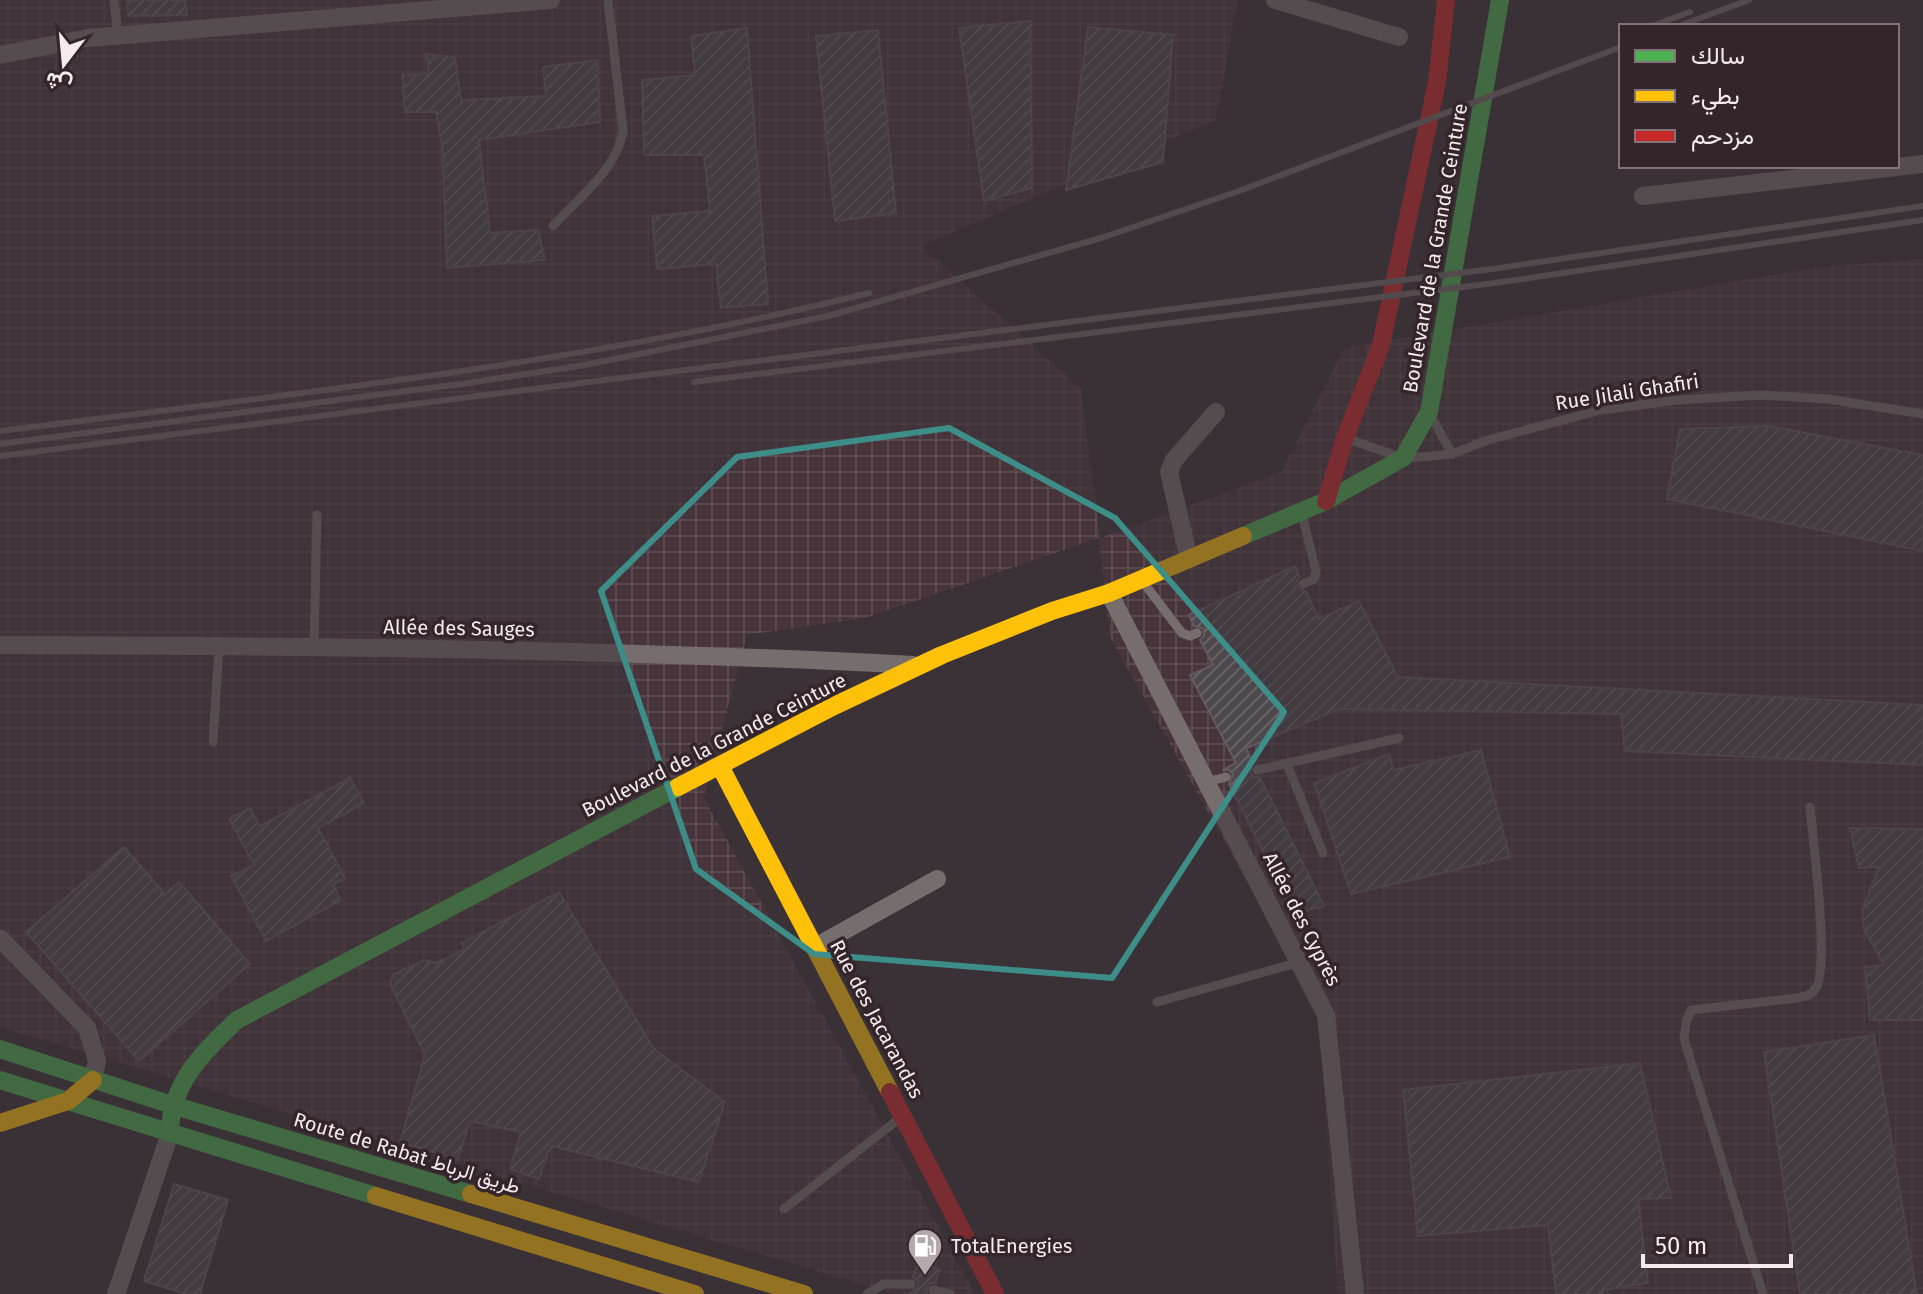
<svg xmlns="http://www.w3.org/2000/svg" width="1923" height="1294" viewBox="0 0 1923 1294" font-family="'Fira Sans',Vazirmatn,sans-serif">
  <defs>
    <pattern id="industrial-grid" width="8" height="8" patternUnits="userSpaceOnUse" patternTransform="scale(2)"><rect width="8" height="8" fill="#48353c"/><path d="M0 4h8M4 0v8" fill="none" stroke="#5a494f"/></pattern>
    <pattern id="building-hatch" width="6" height="6" patternUnits="userSpaceOnUse" patternTransform="scale(2)"><rect width="6" height="6" fill="#4d484b"/><path d="M-1 1l2-2M0 6l6-6M5 7l2-2" fill="none" stroke="#676365"/></pattern>
  </defs>
  <rect width="100%" height="100%" fill="#3a3236"/>
  <!-- industrial -->
  <path fill="url(#industrial-grid)" d="M0 0H1238L1216 120 921 246 1081 388 1100 538 1281 472 1344 348 1819 267 1923 259V1294H1338L1318 1008 1110 637 1099 538 865 618 747 635 704 798 975 1294H893L0 1027Z"/>
  <!-- building -->
  <g fill="url(#building-hatch)" stroke="#615b5f" stroke-width="2">
    <path d="M127 0H185L187 15 128 16Z"/>
    <path d="M1030 21 1032 188 984 201 959 28Z"/>
    <path d="M1088 27 1173 35 1163 162 1066 190Z"/>
    <path d="M747 28 768 304 721 308 716 264 657 269 652 216 710 211 704 155H644L642 80 695 75 691 36Z"/>
    <path d="M878 30 896 213 835 221 816 36Z"/>
    <path d="M426 54 455 58 461 100 546 96 543 67 597 60 600 122 479 140 490 233 538 230 545 260 447 268 442 144 436 112H405L402 75 429 74Z"/>
    <path d="M1769 426 1923 455V551L1667 499 1680 429Z"/>
    <path d="M1295 566 1300 577 1296 583 1297 588 1306 591 1319 619 1359 601 1398 677 1923 705V765L1625 751 1621 714 1339 709 1246 748 1253 764 1250 772 1254 777H1260L1324 906 1294 914 1229 784 1233 774 1229 770H1223L1236 763 1190 675 1213 665 1200 640 1204 635V629L1194 626 1189 615Z"/>
    <path d="M1481 750 1510 857 1351 894 1314 783 1389 754 1394 770Z"/>
    <path d="M350 778 364 803 318 828 345 878 333 885 341 900 266 941 231 876 254 865 229 819 250 808 260 826Z"/>
    <path d="M1850 828 1923 829V1020H1870L1865 967 1884 965 1864 930 1862 911 1879 867 1859 868Z"/>
    <path d="M124 847 165 894 179 882 250 964 139 1061 26 932Z"/>
    <path d="M559 892 654 1049 725 1102 699 1182 551 1146 539 1179 510 1169 521 1132 470 1121 458 1159 400 1142 425 1055 390 984 393 975 424 960 437 963 465 949 461 943Z"/>
    <path d="M1874 1035 1917 1294H1800L1764 1052Z"/>
    <path d="M1640 1063 1671 1198 1638 1199 1648 1283 1603 1290V1294H1556L1548 1225 1418 1236 1403 1090Z"/>
    <path d="M174 1184 228 1200 200 1294H186L144 1281Z"/>
    <path d="M918 1263 940 1270 935 1283H930L926 1288 927 1294H908L918 1287V1281L913 1277Z"/>
  </g>
  <g fill="none" stroke-linecap="round" stroke-linejoin="round">
    <!-- lane -->
    <g stroke="#766d6d" stroke-width="9">
      <path d="M114 0 118 36"/>
      <path d="M553 226C578 198 618 169 623 130L608 0"/>
      <path d="M1432 418 1452 454"/>
      <path d="M1348 439 1394 455"/>
      <path d="M1409 458 1452 454 1488 440 1601 410 1678 400 1761 395 1828 399 1923 414"/>
      <path d="M1302 514 1316 571 1314 579 1303 584"/>
      <path d="M1143 582 1182 633 1190 636 1197 633"/>
      <path d="M314 647 317 515"/>
      <path d="M213 742 219 646"/>
      <path d="M1287 764 1323 853"/>
      <path d="M1257 770 1399 738"/>
      <path d="M1207 782 1226 777"/>
      <path d="M1157 1002 1300 962"/>
      <path d="M784 1209 900 1118"/>
      <path d="M933 1290 950 1294"/>
      <path d="M867 1294 884 1284H911"/>
      <path d="M1763 1294 1684 1039 1686 1022 1691 1010 1797 998C1806 996 1813 995 1817 986 1829 959 1813 842 1810 807"/>
    </g>
    <!-- street -->
    <g stroke="#766d6d" stroke-width="18">
      <path d="M1275 0 1399 37"/>
      <path d="M0 55 88 38 551 0"/>
      <path d="M1643 196 1923 164"/>
      <path d="M1189 559 1169 472 1174 460 1216 412"/>
      <path d="M1109 593 1326 1015 1355 1294"/>
      <path d="M0 645C304 646 609 649 913 665"/>
      <path d="M0 938 87 1028 97 1061 93 1080"/>
      <path d="M815 947 937 879"/>
      <path d="M116 1294 170 1133"/>
    </g>
    <!-- fast -->
    <g stroke="#4caf50" stroke-width="18">
      <path d="M1243 536 1326 501 1403 458 1429 412 1500 0"/>
      <path d="M0 1049 172 1105 471 1194"/>
      <path d="M0 1080 376 1196"/>
      <path d="M170 1133C170 1084 203 1052 237 1020L678 787"/>
    </g>
    <!-- slow -->
    <g stroke="#ffc107" stroke-width="18">
      <path d="M720 766 890 1092"/>
      <path d="M678 787 834 706 942 655 1052 611 1109 593 1243 536"/>
      <path d="M0 1123 68 1101 93 1080"/>
      <path d="M471 1194 804 1294"/>
      <path d="M376 1196 695 1294"/>
    </g>
    <!-- jam -->
    <g stroke="#c62828" stroke-width="18">
      <path d="M1326 501 1345 438 1381 345 1437 82 1446 0"/>
      <path d="M890 1092 995 1294"/>
    </g>
    <!-- rail -->
    <g stroke="#71696c" stroke-width="6">
      <path d="M1652 26 1690 12"/>
      <path d="M1679 26 1749 0"/>
      <path d="M694 382 1495 283 1923 220"/>
      <path d="M0 431C291 394 584 364 869 293"/>
      <path d="M0 444 468 383 585 365 828 316 1101 238 1239 191 1621 47"/>
      <path d="M0 456 1492 269 1923 206"/>
    </g>
  </g>
  <!-- marked area -->
  <path d="M0 0H1923V1294H0ZM949 428 1115 518 1284 712 1112 978 814 954 696 869 601 591 737 457Z" fill="#3a3236" fill-opacity=".55" fill-rule="evenodd"/>
  <path fill="none" stroke="#3d8d88" stroke-width="6" stroke-linejoin="round" d="M949 428 1115 518 1284 712 1112 978 814 954 696 869 601 591 737 457Z"/>
  <!-- icons -->
  <defs>
    <symbol id="fuel-pin" viewBox="-11 -11 22 30"><path d="M0 17L-7.5 6A9.5 9.5 0 1 1 7.5 6Z" fill="#b4aaae" stroke="#34252b"/><path d="M-5.5-6h7V0h2V4h1.3V-2.5L3-4.5l.8-.8L6-3V5H2.5V1h-1V6h-7ZM-4.2-4.7v3.2H.2V-4.7Z" fill="#fff"/></symbol>
  </defs>
  <g fill-rule="evenodd">
    <use href="#fuel-pin" x="905" y="1226" width="40" height="54"/>
  </g>
  <g text-anchor="middle" dominant-baseline="central" stroke-width="7" stroke-linejoin="round" paint-order="stroke">
    <!-- street labels -->
    <g font-size="20" fill="#f5ebee" stroke="#34252b">
      <text transform="translate(1435 248) rotate(-80)">Boulevard de la Grande Ceinture</text>
      <text transform="translate(1627 392) rotate(-9)">Rue Jilali Ghafiri</text>
      <text transform="translate(459 628) rotate(1)">Allée des Sauges</text>
      <text transform="translate(714 745) rotate(-27)">Boulevard de la Grande Ceinture</text>
      <text transform="translate(1302 919) rotate(63)">Allée des Cyprès</text>
      <text transform="translate(877 1019) rotate(62)">Rue des Jacarandas</text>
      <text transform="translate(407 1153) rotate(17)">Route de Rabat طريق الرباط</text>
    </g>
    <!-- poi labels -->
    <g font-size="20" fill="#f5ebee" stroke="#34252b" text-anchor="start">
      <text x="951" y="1246">TotalEnergies</text>
    </g>
  </g>
  <!-- legend -->
  <rect x="1619" y="24" width="280" height="144" fill="#34252b" stroke="#817479" stroke-width="2"/>
  <rect x="1635" y="50" width="40" height="12" fill="#4caf50" stroke="#817479" stroke-width="2"/>
  <text x="1691" y="64" font-size="24" fill="#f5ebee">سالك</text>
  <rect x="1635" y="90" width="40" height="12" fill="#ffc107" stroke="#817479" stroke-width="2"/>
  <text x="1691" y="104" font-size="24" fill="#f5ebee">بطيء</text>
  <rect x="1635" y="130" width="40" height="12" fill="#c62828" stroke="#817479" stroke-width="2"/>
  <text x="1691" y="144" font-size="24" fill="#f5ebee">مزدحم</text>
  <!-- north arrow -->
  <g transform="translate(64 64) rotate(196)" stroke="#34252b" stroke-width="6" paint-order="stroke">
  <path d="M0-6L14 30L0 20L-14 30Z" fill="#f5ebee"/>
  <text y="-12" font-size="22" font-weight="bold" text-anchor="middle" fill="#f5ebee">ش</text>
  </g>
  <!-- scale -->
  <path d="M1643 1254v12h148v-12" fill="none" stroke="#f5ebee" stroke-width="4"/>
  <text x="1655" y="1254" font-size="24" fill="#f5ebee" stroke="#34252b" stroke-width="6" paint-order="stroke">50 m</text>
</svg>
